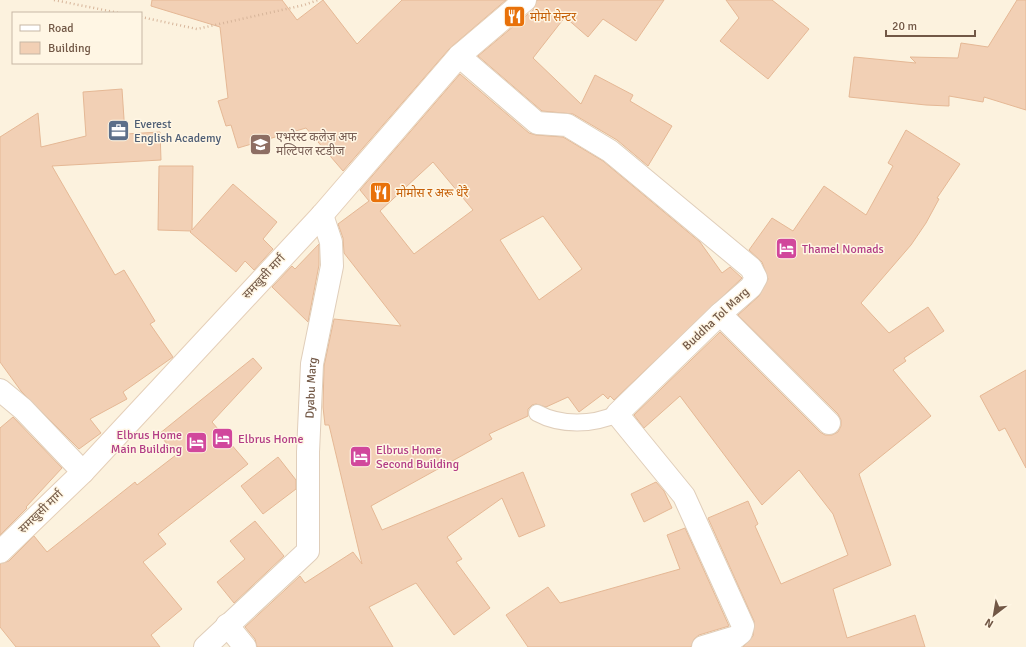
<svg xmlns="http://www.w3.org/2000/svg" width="1026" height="647" viewBox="0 0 1026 647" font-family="Signika,'Noto Sans Devanagari',sans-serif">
  <rect width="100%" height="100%" fill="#fcf2de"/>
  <!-- building -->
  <g fill="#f2d0b5" stroke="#e5b895" fill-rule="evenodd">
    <path d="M152 0H282L297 20 323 0 357 44 402 0H506L450 48 343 171 306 128 238 148 231 125 226 126 218 101 228 98 220 27 151 6Z"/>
    <path d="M537 0H664L636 41 603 19 588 37 565 17 533 58 581 104 595 75 633 95 630 101 672 126 648 166 617 140 573 114 542 111 478 56 533 10Z"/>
    <path d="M726 0H772L809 29 768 79 720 41 739 18Z"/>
    <path d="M1017 0H1026V110L984 97 983 102 949 96V106L926 105 849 97 854 57 916 63 910 57 958 58 961 43 988 47Z"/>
    <path d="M460 74 529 133 536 135 563 137 603 161 700 242 722 273 730 267 742 278 614 400 610 396 608 399 603 394 579 412 568 397 546 407 536 404 532 405 528 409V416L489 434 492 439 371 506 382 530 523 472 545 526 519 537 502 498 447 537 462 559 456 562 490 608 454 635 416 583 369 607 393 647H257L255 639 245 627 300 576 305 583 353 552 362 564 329 425H325L323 407 324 366 334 319 401 326 344 253 343 238 338 224 369 201 360 190ZM433 162 473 210 414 254 380 211ZM543 216 582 269 539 300 500 240Z"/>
    <path d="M122 89 125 134 160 132 161 160 52 166 115 275 124 270 155 321 150 324 173 357 123 392 127 399 90 419 101 433 79 449 21 391 0 362V137L38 113 41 147 86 136 83 92Z"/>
    <path d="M906 130 960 164 937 198 939 199 926 223 911 245 861 303 889 333 928 307 944 331 904 358 906 361 893 370 931 416 859 474 891 565 833 589 847 638 915 615 925 647H743L753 636 754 621 708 518 748 501 758 524 755 526 781 584 848 555 833 514 799 470 762 505 680 396 644 428 634 415 720 332 820 432 825 435H832L838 432 841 426V420L838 414 738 315 759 296 768 279 762 262 749 250 772 218 793 231 824 186 866 215 893 166 888 163Z"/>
    <path d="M159 166H193L192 230 233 184 277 222 263 239 273 249 254 270 245 261 236 272 190 232 191 231 158 230Z"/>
    <path d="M319 244V265L308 322 272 287 292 266 295 269Z"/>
    <path d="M253 358 262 368 212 422 248 464 158 534 166 544 143 562 182 609 151 635 160 647H16L0 627V564L9 561 34 536 47 552 135 482 137 485 176 455 159 434Z"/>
    <path d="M1026 370V468L1005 428 999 431 980 396Z"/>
    <path d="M13 417 62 468 26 507 27 508 0 535V428Z"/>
    <path d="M278 457 296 480V489L263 514 241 486Z"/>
    <path d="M656 482 664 491 672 508 644 522 631 494Z"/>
    <path d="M255 521 284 556 234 603 217 582 245 559 230 541Z"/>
    <path d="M685 528 729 626 699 635 694 639 691 647H528L506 615 548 587 560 603 680 569 667 535Z"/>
  </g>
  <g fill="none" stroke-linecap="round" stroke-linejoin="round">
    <defs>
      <path id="service" d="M537 413C561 426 593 425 617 414"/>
      <g id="minor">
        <path d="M459 56 537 123 567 125 610 151 751 268 756 278 751 287 720 314 617 414 684 496 743 626 741 633 736 637 703 647"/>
        <path d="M720 314 829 423"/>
        <path d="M0 390 23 409 83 472"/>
        <path d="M227 625 245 647"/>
        <path id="s1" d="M205 647 308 551V452L312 364 332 266 331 242 322 215"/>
      </g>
      <path id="secondary" d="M0 552 83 472 322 215 459 56 525 0"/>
    </defs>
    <!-- service casing -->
    <use href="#service" stroke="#e0ceba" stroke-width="18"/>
    <!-- minor casing -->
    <use href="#minor" stroke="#e0ceba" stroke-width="24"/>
    <!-- secondary casing -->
    <use href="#secondary" stroke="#e5cfb8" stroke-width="24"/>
    <!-- path -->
    <g stroke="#d6b499" stroke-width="2.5" stroke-dasharray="1 3" stroke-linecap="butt">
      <path d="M54 0 119 13"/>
      <path d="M141 17 197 29 304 5 318 0"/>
    </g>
    <!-- service -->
    <use href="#service" stroke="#fff" stroke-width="16"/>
    <!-- minor -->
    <use href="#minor" stroke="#fff" stroke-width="22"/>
    <!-- secondary -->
    <use href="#secondary" stroke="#fff" stroke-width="22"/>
  </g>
  <!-- icons -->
  <defs>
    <symbol id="restaurant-square" viewBox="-11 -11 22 22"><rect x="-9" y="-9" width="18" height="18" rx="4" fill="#e8710a" stroke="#fff6e4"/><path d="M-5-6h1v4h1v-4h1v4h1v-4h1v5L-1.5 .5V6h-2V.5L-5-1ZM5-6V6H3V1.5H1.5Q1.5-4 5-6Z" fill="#fff"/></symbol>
    <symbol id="office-square" viewBox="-11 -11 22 22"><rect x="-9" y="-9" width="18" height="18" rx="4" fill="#5c6f8a" stroke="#fff6e4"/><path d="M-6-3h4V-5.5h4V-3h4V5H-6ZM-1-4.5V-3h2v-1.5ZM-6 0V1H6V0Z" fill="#fff"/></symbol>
    <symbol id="university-square" viewBox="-11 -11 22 22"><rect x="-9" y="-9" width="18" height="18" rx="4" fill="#8d6e63" stroke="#fff6e4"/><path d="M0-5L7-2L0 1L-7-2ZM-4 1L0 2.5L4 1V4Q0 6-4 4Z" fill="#fff"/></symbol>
    <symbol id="hotel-square" viewBox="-11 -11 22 22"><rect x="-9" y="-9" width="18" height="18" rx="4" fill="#d1479c" stroke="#fff6e4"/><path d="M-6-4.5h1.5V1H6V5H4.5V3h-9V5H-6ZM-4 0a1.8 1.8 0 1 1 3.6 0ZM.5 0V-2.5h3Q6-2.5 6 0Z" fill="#fff"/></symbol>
  </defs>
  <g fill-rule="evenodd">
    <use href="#restaurant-square" x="502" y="4" width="25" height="25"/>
    <use href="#office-square" x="106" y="118" width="25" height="25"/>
    <use href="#university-square" x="248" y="132" width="25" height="25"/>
    <use href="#restaurant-square" x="368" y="180" width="25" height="25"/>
    <use href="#hotel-square" x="774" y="236" width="25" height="25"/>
    <use href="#hotel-square" x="210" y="426" width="25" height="25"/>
    <use href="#hotel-square" x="184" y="430" width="25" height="25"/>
    <use href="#hotel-square" x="348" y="444" width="25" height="25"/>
  </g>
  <g text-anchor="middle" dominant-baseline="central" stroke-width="3" stroke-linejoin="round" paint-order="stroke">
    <!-- food labels -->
    <g font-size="12" fill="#c56008" stroke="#fff6e4" text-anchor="start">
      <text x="530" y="17">मोमो सेन्टर</text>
      <text x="396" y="193">मोमोस र अरू धेरै</text>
    </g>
    <!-- service labels -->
    <g font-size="12" fill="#4e5e75" stroke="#fff6e4" text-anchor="start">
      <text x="134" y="124">Everest<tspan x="134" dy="14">English Academy</tspan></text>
    </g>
    <!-- education labels -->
    <g font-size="12" fill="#785e54" stroke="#fff6e4" text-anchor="start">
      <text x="276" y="137">एभरेस्ट कलेज अफ<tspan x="276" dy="14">मल्टिपल स्टडीज</tspan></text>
    </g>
    <!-- hotel labels -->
    <g font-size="12" fill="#b23c85" stroke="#fff6e4" text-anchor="start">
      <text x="802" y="249">Thamel Nomads</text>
      <text x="182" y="435" text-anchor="end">Elbrus Home<tspan x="182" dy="14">Main Building</tspan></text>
      <text x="238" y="439">Elbrus Home</text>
      <text x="376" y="450">Elbrus Home<tspan x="376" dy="14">Second Building</tspan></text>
    </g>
    <!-- street labels -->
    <g font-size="12" fill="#725846" stroke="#fff6e4">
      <text transform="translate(264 277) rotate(-47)">समखुसी मार्ग</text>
      <text transform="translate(716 319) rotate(-43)">Buddha Tol Marg</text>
      <text stroke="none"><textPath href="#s1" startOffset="304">Dyabu Marg</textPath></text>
      <text transform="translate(41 512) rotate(-44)">समखुसी मार्ग</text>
    </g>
  </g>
  <!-- legend -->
  <rect x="12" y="12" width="130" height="52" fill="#fff6e4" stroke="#c7b7a5"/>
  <rect x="20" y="25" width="20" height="6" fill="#ffffff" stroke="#c7b7a5"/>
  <text x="48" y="32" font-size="12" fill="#725846">Road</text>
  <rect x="20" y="42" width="20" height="12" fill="#f2d0b5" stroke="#c7b7a5"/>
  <text x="48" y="52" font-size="12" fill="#725846">Building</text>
  <!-- north arrow -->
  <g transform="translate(994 615) rotate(211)" stroke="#fff6e4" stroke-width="3" paint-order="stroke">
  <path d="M0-3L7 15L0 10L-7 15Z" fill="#725846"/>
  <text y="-6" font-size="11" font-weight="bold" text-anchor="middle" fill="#725846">N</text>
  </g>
  <!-- scale -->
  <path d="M886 30v6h89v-6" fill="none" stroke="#725846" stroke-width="2"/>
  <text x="892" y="30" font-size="12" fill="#725846" stroke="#fff6e4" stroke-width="3" paint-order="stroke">20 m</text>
</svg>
